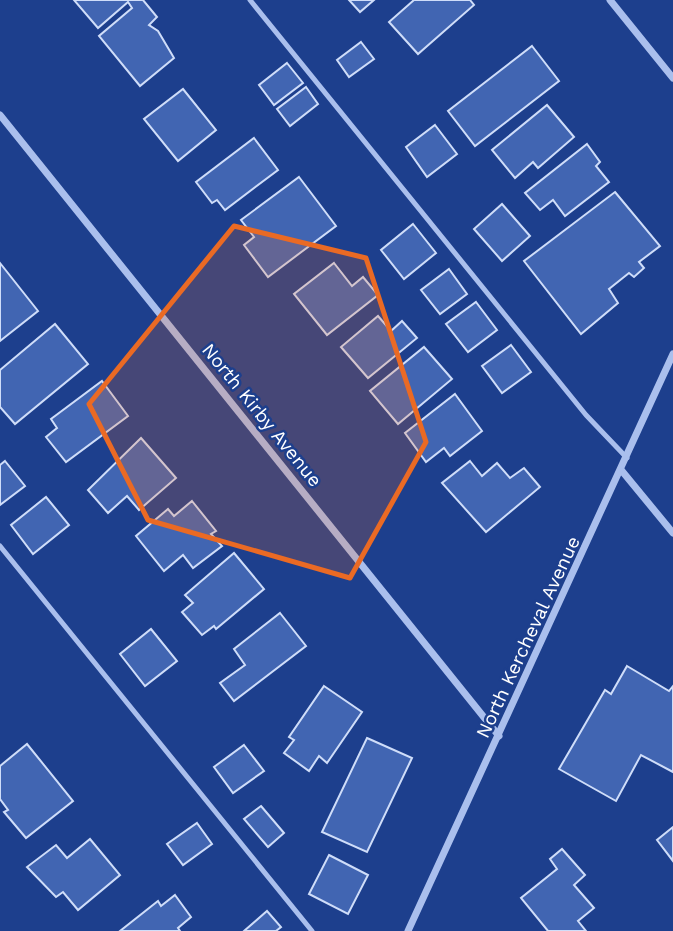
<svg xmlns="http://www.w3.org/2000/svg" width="673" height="931" viewBox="0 0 673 931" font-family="'Work Sans',sans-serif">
  <rect width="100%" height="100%" fill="#1d3f8d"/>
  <!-- building -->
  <g fill="#4165b2" stroke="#cfddf9" stroke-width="2">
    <path d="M74 0H143L157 17 149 25 158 31 174 58 140 86 99 36 132 8 128 2 98 28Z"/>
    <path d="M349 0H374L360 12Z"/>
    <path d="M414 0H470L474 5 418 54 389 22Z"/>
    <path d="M361 42 374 59 349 77 337 60Z"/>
    <path d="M532 46 559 81 475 146 448 111Z"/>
    <path d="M287 63 303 83 274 105 259 85Z"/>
    <path d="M306 87 318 104 290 126 277 109Z"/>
    <path d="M183 89 216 130 178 161 144 119Z"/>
    <path d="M547 105 574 137 538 168 533 162 515 178 492 150Z"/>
    <path d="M435 125 457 154 427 177 406 147Z"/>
    <path d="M254 138 278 170 225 210 217 200 212 203 196 182Z"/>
    <path d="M587 144 600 162 596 166 609 182 565 216 553 200 540 210 525 193Z"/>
    <path d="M299 177 336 226 268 277 244 245 254 237 241 220Z"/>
    <path d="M615 192 660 246 639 262 644 268 634 277 629 273 609 289 618 303 581 334 524 261Z"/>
    <path d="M502 204 530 236 502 261 474 229Z"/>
    <path d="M413 224 436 253 404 279 381 250Z"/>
    <path d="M0 263 38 311 0 341Z"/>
    <path d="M334 263 352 286 363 277 378 295 327 335 294 294Z"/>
    <path d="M449 269 467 294 440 314 421 290Z"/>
    <path d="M476 302 497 330 468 352 446 324Z"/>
    <path d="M378 316 391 331 402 321 417 338 368 378 341 347Z"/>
    <path d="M55 324 88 364 15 424 0 407V370Z"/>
    <path d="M511 345 531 372 502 393 482 366Z"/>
    <path d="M424 347 452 379 398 424 370 391Z"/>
    <path d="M102 381 128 416 66 462 46 437 57 428 51 419Z"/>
    <path d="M455 394 482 431 450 456 444 448 426 462 405 433Z"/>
    <path d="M141 438 176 478 139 510 127 496 108 513 88 490Z"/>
    <path d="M5 461 25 486 0 505V465Z"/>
    <path d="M470 461 482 476 497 463 510 478 524 468 540 487 486 532 442 483Z"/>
    <path d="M46 497 69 525 33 554 11 525Z"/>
    <path d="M192 501 216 531 211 534 222 546 193 568 183 555 164 571 136 536 168 509 174 516Z"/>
    <path d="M234 553 264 589 216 629 214 626 202 635 182 612 193 603 185 595Z"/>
    <path d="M280 613 306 646 234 701 220 683 245 665 234 649Z"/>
    <path d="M151 629 177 661 145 686 120 654Z"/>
    <path d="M627 666 669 691 673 686V772L641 755 616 801 559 769 605 690 611 694Z"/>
    <path d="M324 686 362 712 327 763 319 756 309 771 284 753 294 740 289 737Z"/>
    <path d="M367 738 412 758 367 852 322 832Z"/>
    <path d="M27 744 73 801 26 838 4 812 8 810 0 799V766Z"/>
    <path d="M244 745 264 771 233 793 214 767Z"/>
    <path d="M261 806 284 833 268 847 244 819Z"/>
    <path d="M197 823 212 844 183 865 167 844Z"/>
    <path d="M673 827V861L657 840Z"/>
    <path d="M90 839 120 875 78 910 63 892 56 897 27 867 56 845 67 858Z"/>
    <path d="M562 849 585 875 574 885 594 908 578 921 586 931H548L521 898 557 869 550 859Z"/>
    <path d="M329 855 368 875 348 914 309 894Z"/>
    <path d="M175 895 191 917 178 928 180 931H120L158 901 161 906Z"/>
    <path d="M267 911 281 927 276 931H244Z"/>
  </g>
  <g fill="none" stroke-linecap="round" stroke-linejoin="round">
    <!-- service -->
    <g stroke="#aabfed" stroke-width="5">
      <path d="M250 0 586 415 627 458"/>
      <path d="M0 546 312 931"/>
    </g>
    <!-- minor -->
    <g stroke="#aabfed" stroke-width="7">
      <path d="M610 0 673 78"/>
      <path d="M0 115 499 736"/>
      <path d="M622 471 673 533"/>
      <path d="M408 931 673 354"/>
    </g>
  </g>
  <!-- marked area -->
  <path fill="#ea6a24" fill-opacity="0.2" stroke="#ea6a24" stroke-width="5" stroke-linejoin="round" d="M234 226 366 258 426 442 350 578 148 520 89 404Z"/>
  <g text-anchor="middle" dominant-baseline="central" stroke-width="5" stroke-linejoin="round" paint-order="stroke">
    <!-- street labels -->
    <g font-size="19" fill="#fff" stroke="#1d3f8d">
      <text transform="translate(262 415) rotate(51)">North Kirby Avenue</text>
      <text transform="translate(528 637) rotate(-65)">North Kercheval Avenue</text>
    </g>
  </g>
</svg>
